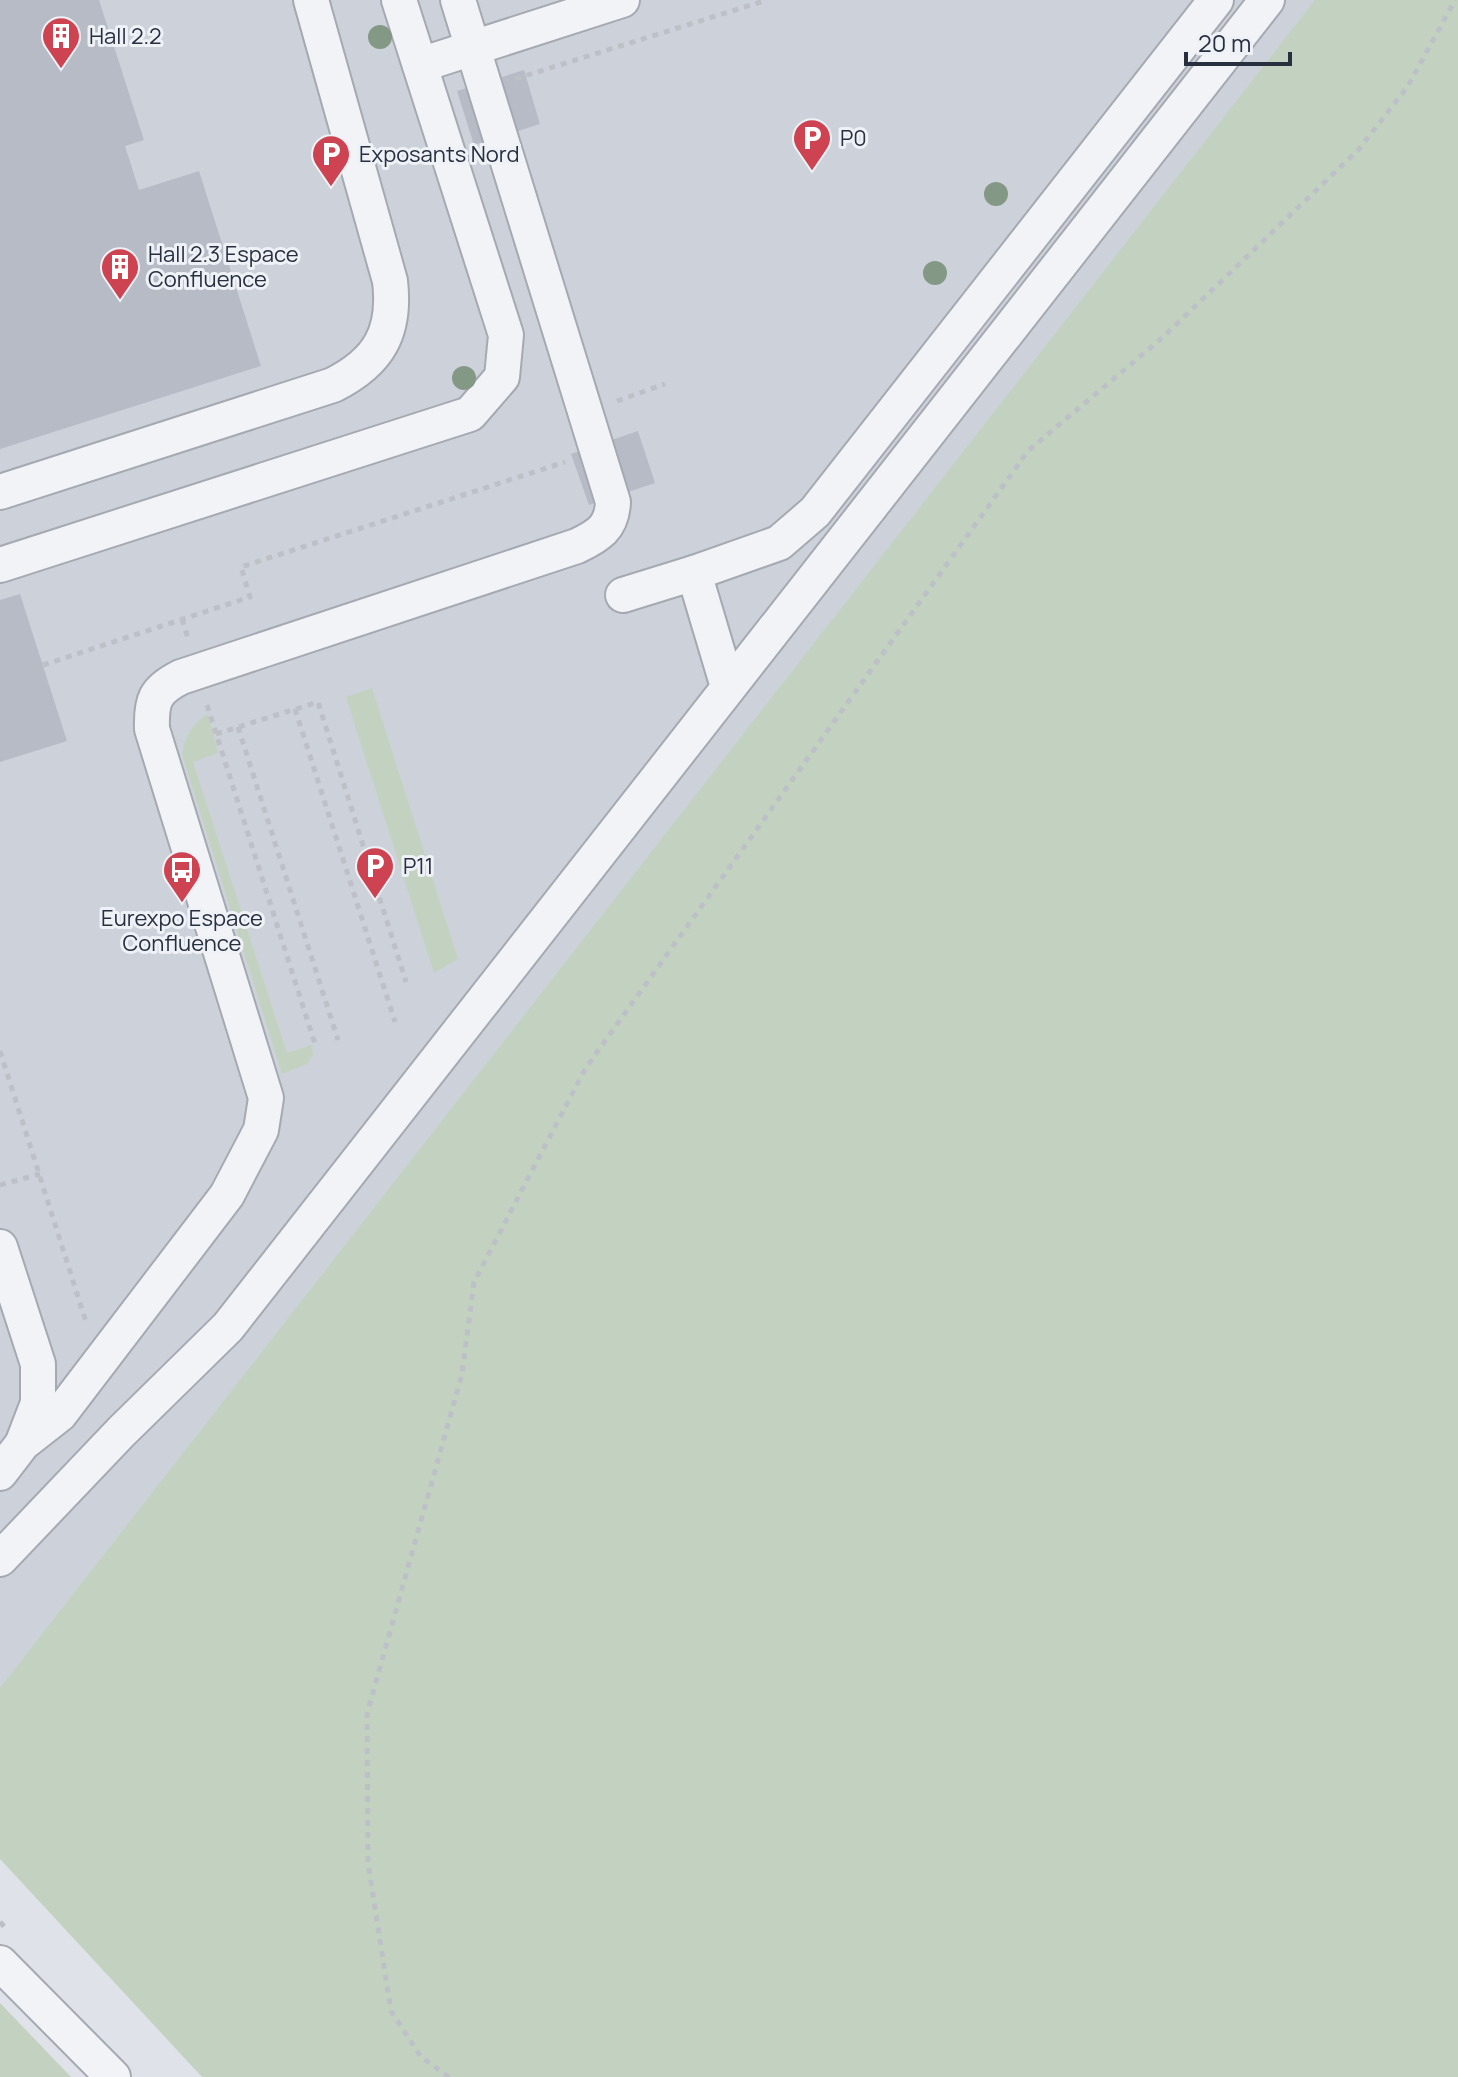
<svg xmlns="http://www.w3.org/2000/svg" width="1458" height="2077" viewBox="0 0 1458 2077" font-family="Manrope,sans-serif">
  <rect width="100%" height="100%" fill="#dfe2e8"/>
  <!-- built -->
  <path fill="#cdd1da" d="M0 0H1316L0 1690Z"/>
  <!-- green -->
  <g fill="#c3d2c0">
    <path d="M1315 0H1458V2077H202L0 1859V1688Z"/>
    <path d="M372 688 458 959 434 973 346 697Z"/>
    <path d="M208 714 218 753 193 762 287 1053 311 1045 313 1055 307 1064 282 1074 182 754C185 737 192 723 208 714Z"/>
    <path d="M0 2003 71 2077H0Z"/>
  </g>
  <!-- building -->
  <g fill="#b6bbc5">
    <path d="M0 0H99L144 140 125 146 139 190 199 171 261 366 0 449Z"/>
    <path d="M524 70 540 124 474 145 457 91Z"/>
    <path d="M638 431 655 483 589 505 571 454Z"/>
    <path d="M20 594 67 741 0 762V600Z"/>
  </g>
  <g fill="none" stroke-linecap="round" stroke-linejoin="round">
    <defs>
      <g id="minor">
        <path d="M420 65 622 0"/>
        <path d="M0 492 333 385C379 362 396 332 390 281L311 0"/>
        <path d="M0 565 470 414 502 377 506 335 399 0"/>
        <path d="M694 573 779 543 815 512 1216 0"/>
        <path d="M623 595 694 573 728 687"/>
        <path d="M0 1247 38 1364V1403L23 1442"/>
        <path d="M0 1473 23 1443 60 1414 227 1195 261 1130 266 1098 152 729C151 700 155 690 181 677L577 546C598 536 612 528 613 502L458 0"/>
        <path d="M0 1559 121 1432 228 1327 1267 0"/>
        <path d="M0 1963 113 2077"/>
      </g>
    </defs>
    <!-- minor casing -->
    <use href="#minor" stroke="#a4a9b2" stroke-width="38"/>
    <!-- path -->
    <g stroke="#bdc0c6" stroke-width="5" stroke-dasharray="6 6" stroke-linecap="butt">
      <path d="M515 79 767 0"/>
      <path d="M617 401 665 384"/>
      <path d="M182 619 189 642"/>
      <path d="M43 665 250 597 241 567 565 462"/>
      <path d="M207 705 315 1044"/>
      <path d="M295 709 395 1022"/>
      <path d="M238 727 338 1040"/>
      <path d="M216 734 318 702 406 982"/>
      <path d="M0 1051 87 1325"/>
      <path d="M0 1185 40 1174"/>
      <path d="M0 1922 8 1931"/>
      <path d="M449 2077 421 2057 391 2011 368 1863 367 1714 462 1374 474 1282 585 1069 1028 451 1162 338 1359 149 1408 86 1455 0"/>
    </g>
    <!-- minor -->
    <use href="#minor" stroke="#f1f3f6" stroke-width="34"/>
  </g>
  <!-- trees -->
  <g fill="#849886">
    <circle cx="380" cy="37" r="12"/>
    <circle cx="996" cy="194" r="12"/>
    <circle cx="935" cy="273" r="12"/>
    <circle cx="464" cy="378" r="12"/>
  </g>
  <!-- icons -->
  <defs>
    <symbol id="building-pin" viewBox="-11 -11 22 30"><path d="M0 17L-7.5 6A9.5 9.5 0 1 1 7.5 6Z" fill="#ce4352" stroke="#eef1f6"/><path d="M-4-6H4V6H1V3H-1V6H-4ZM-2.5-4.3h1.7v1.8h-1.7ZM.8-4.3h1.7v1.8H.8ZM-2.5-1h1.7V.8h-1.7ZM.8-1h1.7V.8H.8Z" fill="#fff"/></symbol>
    <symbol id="parking-pin" viewBox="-11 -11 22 30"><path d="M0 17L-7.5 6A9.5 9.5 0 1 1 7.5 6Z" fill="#ce4352" stroke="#eef1f6"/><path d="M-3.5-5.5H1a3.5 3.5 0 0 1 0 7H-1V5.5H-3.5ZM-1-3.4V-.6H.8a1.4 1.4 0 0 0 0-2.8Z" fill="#fff"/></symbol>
    <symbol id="bus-pin" viewBox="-11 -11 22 30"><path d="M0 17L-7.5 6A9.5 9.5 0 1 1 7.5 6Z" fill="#ce4352" stroke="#eef1f6"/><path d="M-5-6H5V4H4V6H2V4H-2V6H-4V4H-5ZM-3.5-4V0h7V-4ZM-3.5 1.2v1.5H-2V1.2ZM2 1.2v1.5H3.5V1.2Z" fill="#fff"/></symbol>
  </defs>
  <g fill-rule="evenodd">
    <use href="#building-pin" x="39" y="14" width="44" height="60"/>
    <use href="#parking-pin" x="790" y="116" width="44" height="60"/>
    <use href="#parking-pin" x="309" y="132" width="44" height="60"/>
    <use href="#building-pin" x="98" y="245" width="44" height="60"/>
    <use href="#parking-pin" x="353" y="844" width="44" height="60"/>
    <use href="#bus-pin" x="160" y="848" width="44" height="60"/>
  </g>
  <g text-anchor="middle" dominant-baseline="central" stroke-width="6" stroke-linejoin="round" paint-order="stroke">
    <!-- poi labels -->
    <g font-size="22" fill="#282f3f" stroke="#eef1f6" text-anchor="start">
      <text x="89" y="36">Hall 2.2</text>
      <text x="840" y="138">P0</text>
      <text x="359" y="154">Exposants Nord</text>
      <text x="148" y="254">Hall 2.3 Espace<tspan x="148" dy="25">Confluence</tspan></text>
      <text x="403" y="866">P11</text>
      <text x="182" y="918" text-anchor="middle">Eurexpo Espace<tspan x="182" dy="25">Confluence</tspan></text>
    </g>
  </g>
  <!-- scale -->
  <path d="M1186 52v12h104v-12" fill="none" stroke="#282f3f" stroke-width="4"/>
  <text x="1198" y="52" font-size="24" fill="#282f3f" stroke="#eef1f6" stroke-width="6" paint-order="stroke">20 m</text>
</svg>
